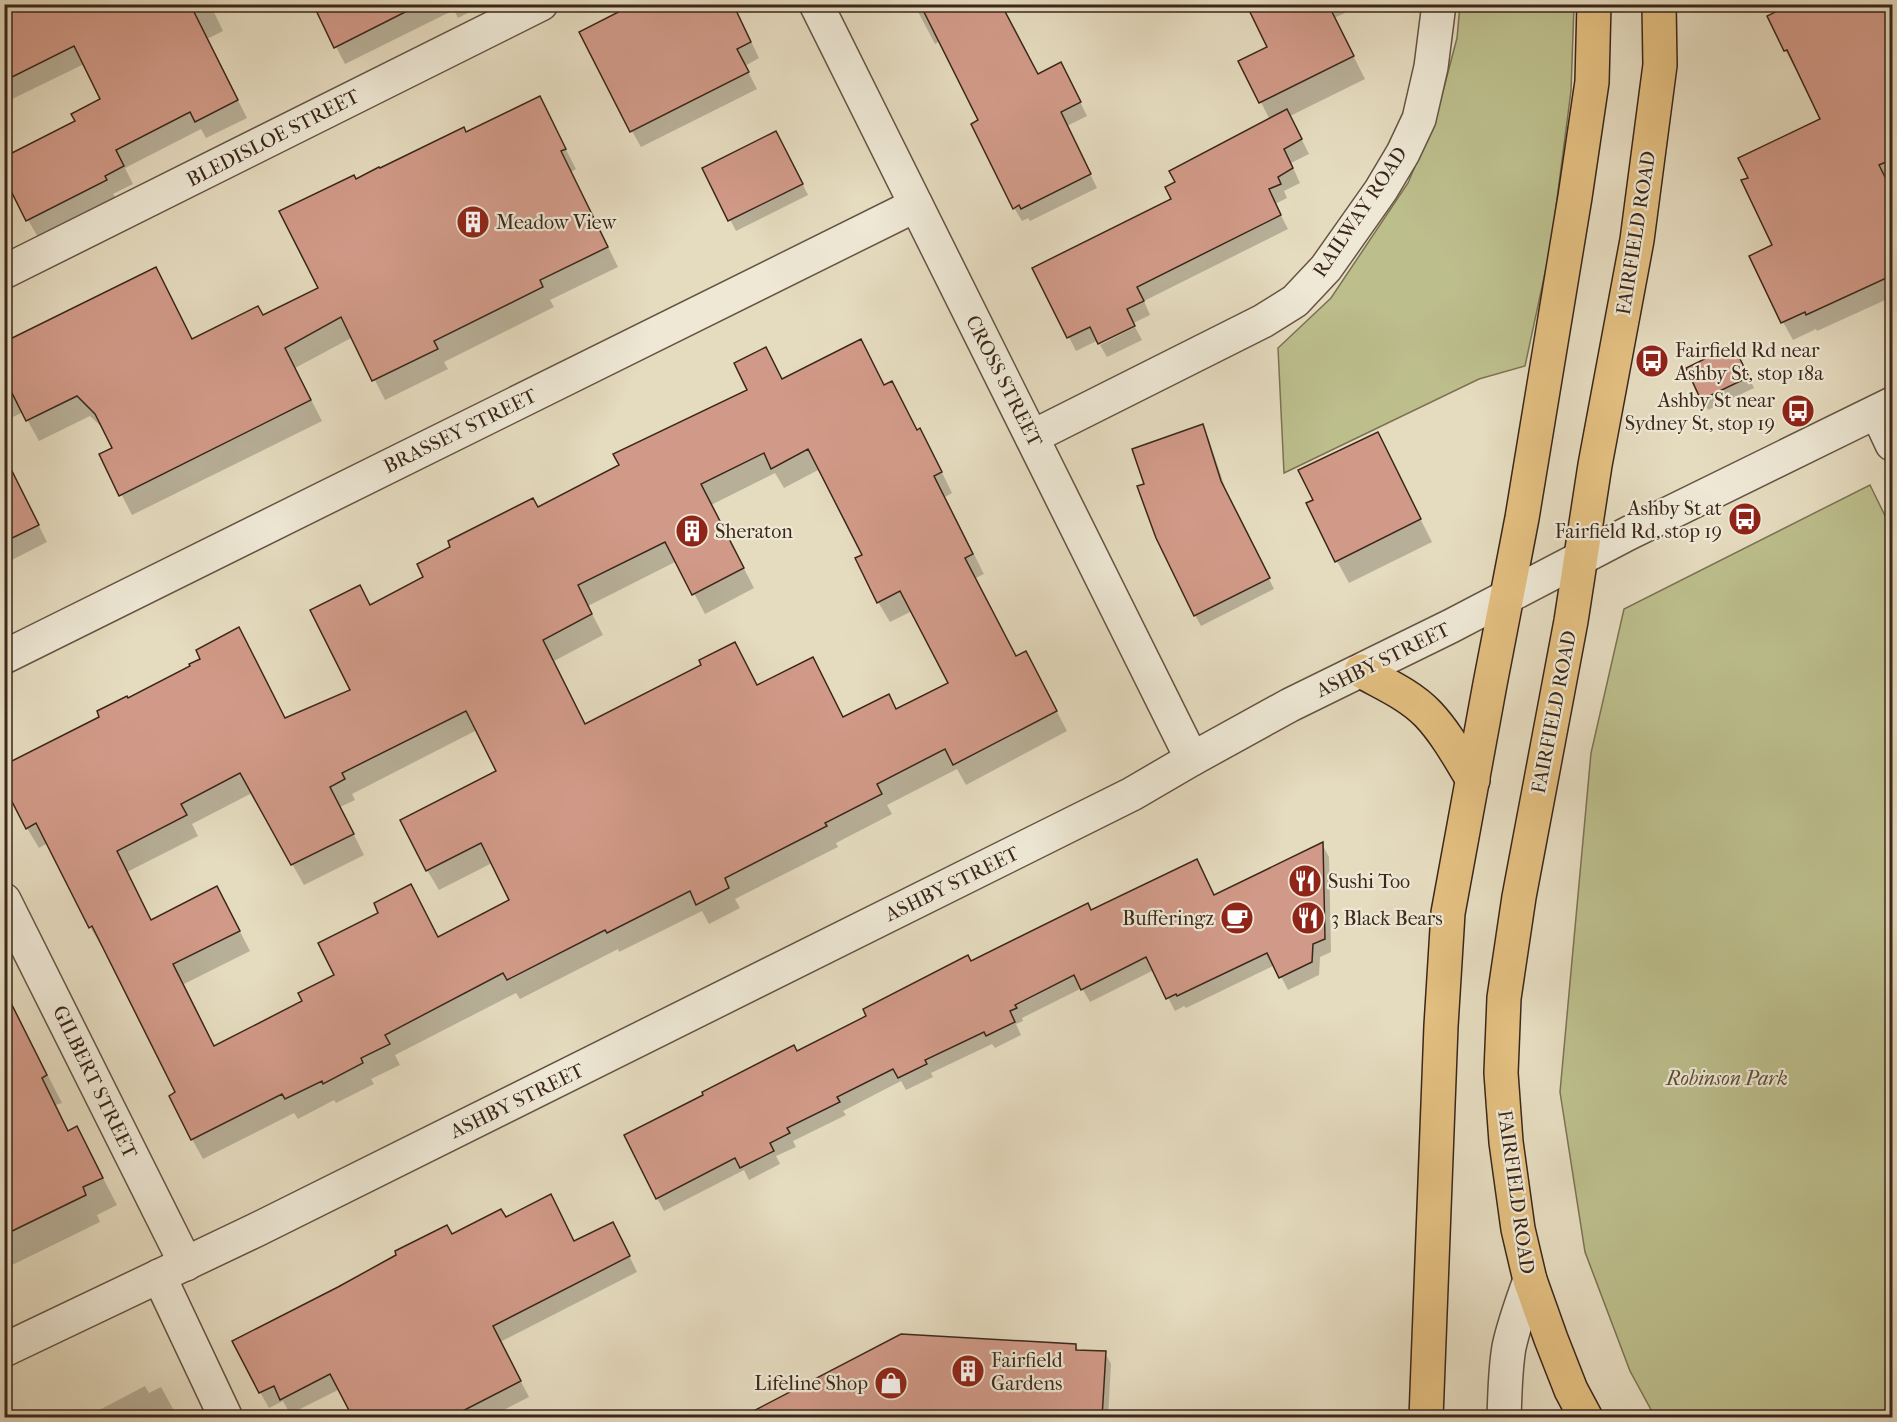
<svg xmlns="http://www.w3.org/2000/svg" width="1897" height="1422" viewBox="0 0 1897 1422" font-family="'IM FELL French Canon',serif">
  <rect width="100%" height="100%" fill="#e5dbbf"/>
  <filter id="stains"><feTurbulence type="fractalNoise" baseFrequency=".00333" numOctaves="4"/><feColorMatrix values="0 0 0 0 .2 0 0 0 0 .09 0 0 0 0 .02 0 0 0 .5 -.17"/></filter>
  <radialGradient id="worn" r=".72"><stop offset=".6" stop-color="#630" stop-opacity="0"/><stop offset="1" stop-color="#630" stop-opacity=".3"/></radialGradient>
  <!-- green -->
  <g fill="#bcbe8c" stroke="#7c7253" stroke-width="1.5">
    <path d="M1460 5H1574L1571 91 1551 245 1525 366 1479 379 1284 473 1278 348 1331 298 1408 183 1437 114 1457 38Z"/>
    <path d="M1870 485 1892 530V1417H1655L1630 1371 1585 1252 1560 1092 1591 753 1624 609Z"/>
  </g>
  <!-- shadow -->
  <g fill="#0003" fill-rule="evenodd">
    <path d="M4 4H210L223 31 207 39 247 118 206 138 201 129 125 168 133 184 113 194 116 198 38 237 28 220 77 122 102 100 84 64 4 103Z"/>
    <path d="M314 4H485L458 18 454 10 345 64Z"/>
    <path d="M733 4 759 58 745 66 757 89 641 147 632 131Z"/>
    <path d="M914 4H1001L1038 75 1068 77 1087 116 1067 126 1097 188 1030 221 1028 218 1022 221 1014 208 980 121 940 41 935 44Z"/>
    <path d="M1248 4H1341L1345 13 1334 18 1365 79 1290 116 1309 154 1291 163 1300 183 1284 191 1287 198 1275 204 1288 229 1144 301 1150 315 1076 351 1034 268 1173 200 1270 120 1240 61 1269 47Z"/>
    <path d="M1771 4H1892V297L1817 331 1816 329 1793 340 1783 322 1774 245 1750 178 1822 120 1797 67 1795 68 1785 50 1775 14Z"/>
    <path d="M539 98 576 169 571 172 618 267 550 300 554 307 444 362 448 369 385 400 353 337 295 368 322 421 132 515 101 455 114 448 106 431 90 416 39 441 23 412 11 418 4 406V344L155 268 193 341 263 317 320 288 356 181 466 134Z"/>
    <path d="M782 143 808 195 736 231 704 169Z"/>
    <path d="M1135 327 1142 340 1107 357 1100 345Z"/>
    <path d="M1739 358 1754 388 1708 410 1688 369Z"/>
    <path d="M872 361 885 386 931 450 952 493 945 497 984 574 976 578 1016 657 1026 653 1067 731 966 785 957 769 887 805 892 814 836 843 838 847 735 899 740 908 709 924 702 911 619 952 618 949 520 999 516 993 395 1055 400 1065 371 1079 374 1084 336 1103 334 1100 298 1119 294 1113 203 1159 192 1139 177 1092 104 946 102 947 90 927 48 843 39 848 27 828 101 718 128 700 202 660 239 629 285 719 352 691 371 606 425 577 538 509 621 466 749 390 777 368 783 380ZM820 469 864 556 878 602 890 622 912 611 950 684 896 710 844 719 757 686 586 725 554 661 603 635 588 606 677 561 705 614 754 588 711 505 775 473 784 488ZM477 730 498 772 427 870 439 890 492 863 511 901 439 939 411 886 380 914 336 976 304 1001 215 1047 184 984 250 951 228 908 152 921 127 872 198 836 192 824 252 793 304 885 364 855 340 807 355 800 352 794Z"/>
    <path d="M1202 426 1208 437 1227 493 1274 589 1201 626 1195 615 1146 485Z"/>
    <path d="M1377 433 1432 542 1349 583 1337 561 1315 500Z"/>
    <path d="M6 460 47 542 4 564V461Z"/>
    <path d="M1322 844 1329 857 1331 952 1320 957 1319 975 1288 990 1275 965 1186 1008 1184 1006 1175 1011 1154 970 1090 1002 1082 988 1022 1018 1023 1021 1016 1024 1021 1035 995 1048 992 1044 931 1073 933 1077 906 1090 901 1081 843 1111 846 1115 793 1141 796 1147 776 1156 780 1164 749 1180 744 1170 664 1211 657 1198 797 1053 970 963 1091 912 1214 896Z"/>
    <path d="M4 1003 39 1058 62 1103 56 1105 69 1132 77 1128 117 1205 97 1215 100 1222 4 1269Z"/>
    <path d="M505 1219 575 1243 621 1239 637 1272 500 1342 529 1397 488 1418H354L340 1389 290 1414 283 1401 269 1408 260 1392 452 1235Z"/>
    <path d="M1076 1346 1079 1352 1105 1353 1111 1364 1108 1418H742Z"/>
    <path d="M145 1386 149 1393 161 1387 178 1418H84Z"/>
  </g>
  <!-- building -->
  <g fill="#d19a88" stroke="#3b271a" stroke-width="1.5" fill-rule="evenodd">
    <path d="M4 4H190L238 100 195 122 190 112 116 150 124 166 105 176 107 180 26 221 4 177V157L75 121 71 114 100 99 74 46 4 81Z"/>
    <path d="M313 4H421L334 48Z"/>
    <path d="M634 4H733L751 42 737 49 749 72 630 132 579 32Z"/>
    <path d="M920 4H1001L1038 74 1061 62 1081 102 1061 112 1091 174 1021 209 1019 205 1013 209 971 124 978 120Z"/>
    <path d="M1246 4H1328L1354 56 1259 103 1238 61 1267 47Z"/>
    <path d="M1792 4H1893V159L1879 165 1893 193V275L1806 315 1805 312 1781 323 1749 256 1772 245 1741 180 1748 178 1738 158 1820 119 1787 50 1784 51 1767 16Z"/>
    <path d="M540 96 566 149 561 151 608 247 540 280 543 287 434 341 438 349 372 381 341 317 285 348 311 400 119 496 99 454 112 448 95 414 77 396 26 421 4 377V342L156 267 192 339 258 306 263 315 318 288 279 211 354 175 356 179 379 167 380 168 464 127 466 132Z"/>
    <path d="M1287 109 1302 139 1284 149 1293 168 1278 177 1281 184 1269 189 1281 215 1137 287 1144 301 1127 309 1135 326 1098 344 1090 327 1067 338 1032 268 1171 199 1165 187 1175 182 1169 171Z"/>
    <path d="M776 131 803 184 728 221 702 168Z"/>
    <path d="M861 339 884 385 892 381 917 430 920 428 942 472 934 476 973 554 965 558 1016 656 1026 651 1057 711 953 765 945 749 877 784 882 794 825 823 827 826 725 878 729 888 696 905 690 891 607 933 605 930 507 980 503 973 385 1035 390 1044 361 1058 363 1063 323 1084 322 1081 285 1099 282 1094 191 1140 169 1096 175 1092 92 926 89 928 36 823 26 829 4 786V765L99 717 97 711 127 696 128 698 190 666 189 664 200 659 196 650 239 627 285 718 350 690 310 610 360 585 370 605 423 577 417 564 450 547 448 541 533 498 538 507 619 465 613 454 747 390 734 363 766 347 782 379ZM808 449 862 555 855 558 877 603 900 591 948 683 896 709 889 694 843 717 813 657 757 685 735 642 699 660 701 665 585 724 543 640 592 614 578 585 665 542 692 595 744 568 701 484 764 453 771 469ZM466 711 496 771 400 820 426 871 481 843 509 900 438 937 411 884 374 903 378 913 318 943 334 975 298 993 302 1001 214 1046 173 964 240 931 217 886 151 920 117 851 187 815 181 804 240 773 291 865 354 834 330 787 345 779 342 773Z"/>
    <path d="M1733 345 1749 377 1701 400 1686 368Z"/>
    <path d="M1203 424 1221 481 1270 578 1194 616 1156 538 1137 486 1144 484 1132 449Z"/>
    <path d="M1378 432 1421 519 1335 562 1306 503 1313 500 1298 470Z"/>
    <path d="M4 455 39 525 4 542Z"/>
    <path d="M1323 842 1325 939 1313 944 1312 962 1279 978 1267 953 1177 996 1176 994 1166 999 1146 957 1081 990 1074 975 1015 1005 1017 1008 1010 1011 1015 1022 986 1036 984 1032 925 1060 927 1064 898 1078 893 1069 837 1097 840 1102 787 1128 790 1133 770 1143 774 1151 740 1168 735 1158 656 1199 624 1135 703 1095 702 1092 794 1045 797 1051 866 1016 863 1009 968 955 971 961 1088 903 1091 910 1197 859 1214 895Z"/>
    <path d="M4 989 47 1075 42 1078 68 1131 77 1126 103 1178 83 1187 86 1195 4 1235Z"/>
    <path d="M551 1194 574 1241 613 1222 630 1256 493 1326 521 1381 449 1418H353L330 1374 280 1400 274 1386 259 1393 232 1341 338 1287 396 1255 395 1251 447 1225 452 1234 501 1209 506 1217Z"/>
    <path d="M901 1334 1076 1344V1350L1106 1351 1102 1418H740Z"/>
  </g>
  <g fill="none" stroke-linecap="round" stroke-linejoin="round">
    <defs>
      <g id="minor">
        <path d="M816 4 1192 759"/>
        <path d="M4 272 541 4"/>
        <path d="M1877 412 1892 444"/>
        <path d="M1032 437 1263 321 1295 301 1326 268 1381 190 1403 153 1419 119 1431 67 1439 4"/>
        <path d="M4 657 916 205"/>
        <path d="M4 900 186 1264"/>
        <path d="M159 1276 226 1418"/>
        <path d="M4 1350 256 1230 1132 794 1192 759 1290 705 1451 626 1629 533 1892 404"/>
        <path d="M1504 1418C1505 1394 1505 1370 1509 1347 1514 1324 1522 1302 1530 1280"/>
      </g>
      <g id="major">
        <path d="M1361 671C1384 684 1410 695 1428 714 1446 733 1459 757 1473 780"/>
        <path d="M1426 1418 1441 1026 1448 913 1490 684 1522 518 1575 197 1592 82 1594 4"/>
        <path d="M1586 1418 1571 1390 1551 1339 1530 1280 1518 1229 1506 1142 1501 1073 1504 998 1519 897 1571 621 1595 465 1637 240 1660 65 1659 4"/>
      </g>
    </defs>
    <!-- minor casing -->
    <use href="#minor" stroke="#665443" stroke-width="36"/>
    <!-- major casing -->
    <use href="#major" stroke="#3b271a" stroke-width="36"/>
    <!-- minor -->
    <use href="#minor" stroke="#eee8d5" stroke-width="33"/>
    <!-- major -->
    <use href="#major" stroke="#e2be80" stroke-width="33"/>
  </g>
  <!-- icons -->
  <defs>
    <symbol id="building-disc" viewBox="-11 -11 22 22"><circle r="9.5" fill="#8f2418" stroke="#eee8d5"/><path d="M-4-6H4V6H1V3H-1V6H-4ZM-2.5-4.3h1.7v1.8h-1.7ZM.8-4.3h1.7v1.8H.8ZM-2.5-1h1.7V.8h-1.7ZM.8-1h1.7V.8H.8Z" fill="#fff"/></symbol>
    <symbol id="bus-disc" viewBox="-11 -11 22 22"><circle r="9.5" fill="#8f2418" stroke="#eee8d5"/><path d="M-5-6H5V4H4V6H2V4H-2V6H-4V4H-5ZM-3.5-4V0h7V-4ZM-3.5 1.2v1.5H-2V1.2ZM2 1.2v1.5H3.5V1.2Z" fill="#fff"/></symbol>
    <symbol id="restaurant-disc" viewBox="-11 -11 22 22"><circle r="9.5" fill="#8f2418" stroke="#eee8d5"/><path d="M-5-6h1v4h1v-4h1v4h1v-4h1v5L-1.5 .5V6h-2V.5L-5-1ZM5-6V6H3V1.5H1.5Q1.5-4 5-6Z" fill="#fff"/></symbol>
    <symbol id="cafe-disc" viewBox="-11 -11 22 22"><circle r="9.5" fill="#8f2418" stroke="#eee8d5"/><path d="M-5.5-4.5H6V0H3Q3 3.5 0 3.5H-2.5Q-5.5 3.5-5.5 0ZM3-3.2v2h1.7v-2ZM-6 4.5H4V6H-6Z" fill="#fff"/></symbol>
    <symbol id="shop-disc" viewBox="-11 -11 22 22"><circle r="9.5" fill="#8f2418" stroke="#eee8d5"/><path d="M-5-2.5h2.3a2.7 3.5 0 0 1 5.4 0H5L5.5 6h-11ZM-1.5-2.5h3a1.5 2.3 0 0 0-3 0Z" fill="#fff"/></symbol>
  </defs>
  <g fill-rule="evenodd">
    <use href="#building-disc" x="454" y="203" width="38" height="38"/>
    <use href="#bus-disc" x="1633" y="342" width="38" height="38"/>
    <use href="#bus-disc" x="1779" y="392" width="38" height="38"/>
    <use href="#bus-disc" x="1726" y="500" width="38" height="38"/>
    <use href="#building-disc" x="673" y="512" width="38" height="38"/>
    <use href="#restaurant-disc" x="1286" y="862" width="38" height="38"/>
    <use href="#cafe-disc" x="1218" y="899" width="38" height="38"/>
    <use href="#restaurant-disc" x="1289" y="899" width="38" height="38"/>
    <use href="#building-disc" x="949" y="1352" width="38" height="38"/>
    <use href="#shop-disc" x="872" y="1364" width="38" height="38"/>
  </g>
  <g text-anchor="middle" dominant-baseline="central" stroke-width="4.5" stroke-linejoin="round" paint-order="stroke">
    <!-- street labels -->
    <g font-size="20" fill="#3b271a" stroke="#eee8d5">
      <text transform="translate(273 138) rotate(-27)">BLEDISLOE STREET</text>
      <text transform="translate(1360 212) rotate(-56)">RAILWAY ROAD</text>
      <text transform="translate(1636 233) rotate(-81)">FAIRFIELD ROAD</text>
      <text transform="translate(1004 381) rotate(63)">CROSS STREET</text>
      <text transform="translate(460 431) rotate(-26)">BRASSEY STREET</text>
      <text transform="translate(1383 660) rotate(-26)">ASHBY STREET</text>
      <text transform="translate(1554 712) rotate(-79)">FAIRFIELD ROAD</text>
      <text transform="translate(952 884) rotate(-26)">ASHBY STREET</text>
      <text transform="translate(95 1082) rotate(64)">GILBERT STREET</text>
      <text transform="translate(517 1101) rotate(-26)">ASHBY STREET</text>
      <text transform="translate(1516 1192) rotate(82)">FAIRFIELD ROAD</text>
    </g>
    <!-- poi labels -->
    <g font-size="20" fill="#3b271a" stroke="#eee8d5" text-anchor="start">
      <text x="496" y="222">Meadow View</text>
      <text x="1675" y="350">Fairfield Rd near<tspan x="1675" dy="23">Ashby St, stop 18a</tspan></text>
      <text x="1775" y="400" text-anchor="end">Ashby St near<tspan x="1775" dy="23">Sydney St, stop 19</tspan></text>
      <text x="1722" y="508" text-anchor="end">Ashby St at<tspan x="1722" dy="23">Fairfield Rd, stop 19</tspan></text>
      <text x="715" y="531">Sheraton</text>
      <text x="1328" y="881">Sushi Too</text>
      <text x="1214" y="918" text-anchor="end">Bufferingz</text>
      <text x="1331" y="918">3 Black Bears</text>
      <text x="991" y="1360">Fairfield<tspan x="991" dy="23">Gardens</tspan></text>
      <text x="868" y="1383" text-anchor="end">Lifeline Shop</text>
    </g>
    <!-- park labels -->
    <g font-size="20" font-style="italic" fill="#5b4d36" stroke="#eee8d5">
      <text x="1727" y="1078">Robinson Park</text>
    </g>
  </g>
  <!-- margin -->
  <rect width="1897" height="1422" fill="none" stroke="#e5dbbf" stroke-width="24"/>
  <rect x="6" y="6" width="1885" height="1410" fill="none" stroke="#3b271a" stroke-width="3"/>
  <rect x="12" y="12" width="1873" height="1398" fill="none" stroke="#3b271a" stroke-width="1.5"/>
  <rect width="100%" height="100%" filter="url(#stains)"/>
  <rect width="100%" height="100%" fill="url(#worn)"/>
</svg>
